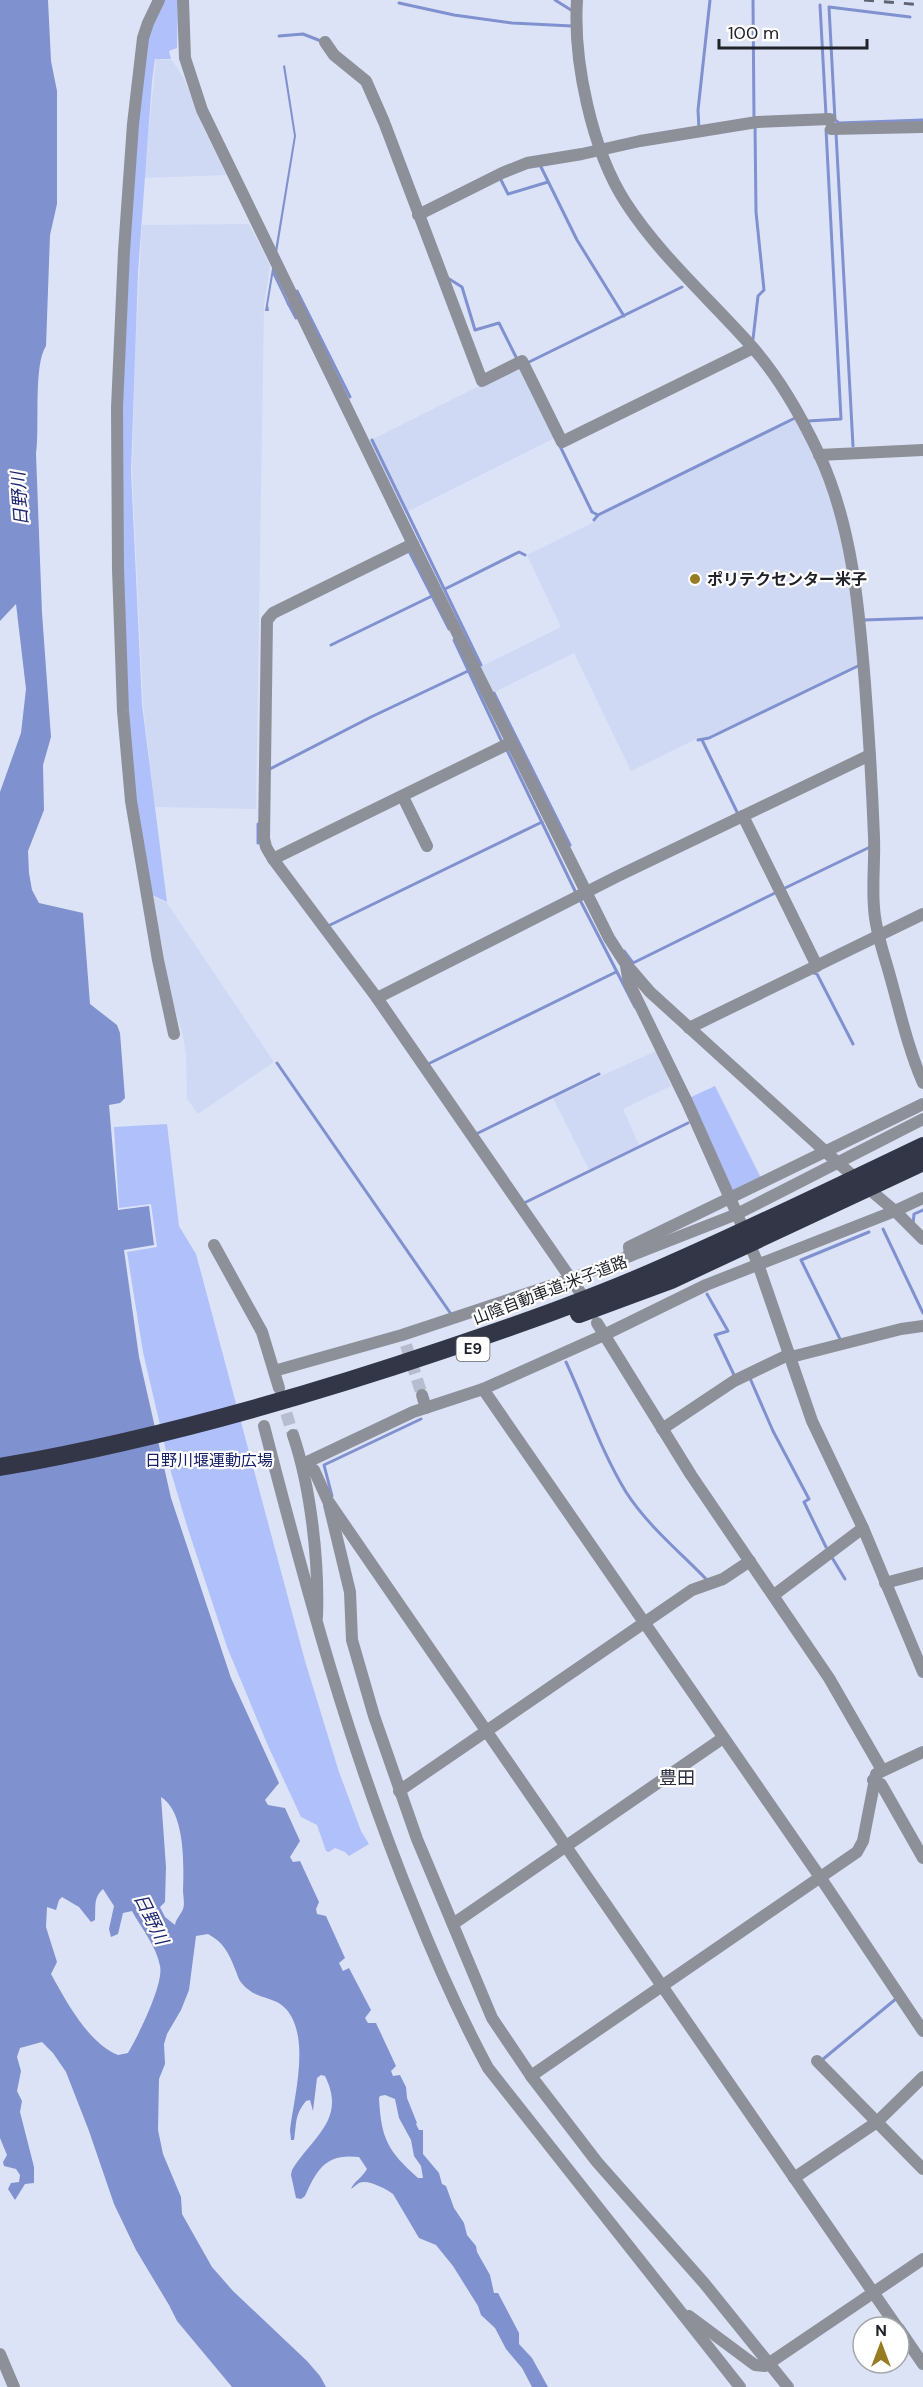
<svg xmlns="http://www.w3.org/2000/svg" width="923" height="2387" viewBox="0 0 923 2387" font-family="'DM Sans','Noto Sans JP',sans-serif">
  <rect width="100%" height="100%" fill="#dce3f7"/>
  <!-- built -->
  <g fill="#d0d9f4">
    <path d="M156 59 172 60 184 79 203 127 227 175 144 178Z"/>
    <path d="M249 224 270 265 264 306 256 809 155 807 143 706 132 471 135 354 142 225Z"/>
    <path d="M521 365 557 437 405 513 369 441Z"/>
    <path d="M796 418 814 451 839 521 861 664 708 737 698 738 631 771 574 653 493 693 480 667 561 627 527 555 598 520 599 515Z"/>
    <path d="M150 895 167 903 274 1062 198 1114 187 1099 186 1053 183 1036 168 985 162 943Z"/>
    <path d="M658 1050 670 1076 667 1077 671 1086 623 1109 639 1145 589 1170 553 1098Z"/>
  </g>
  <!-- green -->
  <g fill="#afc0fb">
    <path d="M162 0H178L177 44V48L169 51 171 59H155L152 81 138 272 131 471 142 705 167 902 150 894 147 883 126 720 119 465 128 222 145 48Z"/>
    <path d="M715 1086 762 1180 733 1194 689 1098Z"/>
    <path d="M167 1124 179 1226 196 1254 305 1661 339 1772 361 1831 369 1844 349 1856 345 1852 335 1848 329 1852 326 1851 317 1825 301 1817 269 1748 227 1647 187 1526 171 1472 143 1352 127 1252 157 1247 151 1204 119 1208 114 1127Z"/>
  </g>
  <!-- water -->
  <g fill="#8091cf" fill-rule="evenodd">
    <path d="M0 0H48L51 61 57 91V204L50 235 46 346C33 366 40 427 36 454L42 613 51 737 43 765 44 810 28 851 29 873 32 890 39 903 83 913 90 1004 117 1025 120 1033 125 1098 120 1103 109 1105 118 1210 149 1206 154 1245 124 1250 139 1357 171 1498 231 1678 279 1783 265 1800 268 1805 285 1808 300 1841 290 1857 293 1862 300 1861 319 1902 316 1909 317 1914 326 1916 345 1958 339 1963 343 1971 349 1968 371 2010 365 2018 368 2023H376L396 2066 391 2071 393 2076 400 2075 406 2087 407 2098 417 2123 416 2124 419 2130H423V2154L439 2173 442 2184 446 2186 454 2208 464 2223 467 2235 476 2246 477 2252 490 2275 494 2293H498L519 2333V2344L532 2358 548 2387H532L522 2368 506 2349 495 2328 481 2315 478 2306 453 2266 436 2245 419 2238 393 2194C386 2189 368 2179 359 2183 356 2185 354 2187 351 2189 354 2181 362 2178 367 2169L359 2157C326 2153 317 2169 305 2196L301 2199 296 2198 291 2175 292 2170C312 2137 347 2120 325 2076L321 2075 317 2078 313 2111 310 2100 306 2101C294 2116 297 2123 294 2140H291L290 2130C294 2097 311 2037 286 2009 272 1994 256 2002 240 1981 238 1978 237 1973 235 1969 229 1953 223 1942 208 1934L196 1936 189 1990 181 2010 167 2034 164 2044 165 2064 159 2079 158 2130 163 2154 181 2197 182 2214 212 2267 233 2291 307 2361 320 2376 326 2387H232L177 2321 169 2305 136 2250 114 2204 89 2131 66 2072 53 2053 42 2042 20 2048 17 2057 21 2071 17 2091 22 2101 20 2112 34 2167V2183L25 2184 15 2200 8 2189 11 2183 19 2182 20 2175 16 2169 4 2166 3 2162 7 2155 0 2138V792L21 733 26 689 16 604 0 621ZM161 1797C185 1812 184 1863 183 1890 183 1895 185 1904 183 1909 181 1915 176 1918 175 1925L165 1917 160 1907 165 1902 166 1867ZM103 1889 114 1906 109 1929 111 1937 118 1934 123 1913 132 1911C141 1928 157 1947 160 1966 164 1984 138 2036 128 2053L118 2055C88 2043 66 2001 51 1974L57 1962 46 1927 47 1907 56 1910 59 1900 62 1897 79 1907 91 1922 95 1920C96 1907 93 1898 103 1889ZM385 2095 395 2099 399 2118 411 2140 414 2156 421 2166 423 2178H418C388 2151 381 2139 379 2098L380 2096Z"/>
    <path d="M285 65 296 136 274 271 290 305 288 306 273 275 268 305 269 311H265L294 136 283 66Z"/>
  </g>
  <g fill="none" stroke-linecap="round" stroke-linejoin="round">
    <!-- stream -->
    <g stroke="#8091cf" stroke-width="3">
      <path d="M555 0 571 10"/>
      <path d="M753 0 754 119"/>
      <path d="M399 3 454 15 512 23 572 26"/>
      <path d="M820 5 826 115"/>
      <path d="M910 17 829 7 835 120 839 123 923 120"/>
      <path d="M279 36 303 34 321 41"/>
      <path d="M699 129 698 110 710 0"/>
      <path d="M836 133 853 446"/>
      <path d="M540 165 577 240 624 316"/>
      <path d="M500 178 508 194 548 182"/>
      <path d="M446 277 462 287 475 330 499 323 516 357"/>
      <path d="M297 291 350 397"/>
      <path d="M288 303 296 318"/>
      <path d="M751 340 753 339 758 296 764 290 756 212 755 125"/>
      <path d="M527 363 682 287"/>
      <path d="M808 421 841 419 826 129"/>
      <path d="M372 440 481 665"/>
      <path d="M559 444 592 512 598 515 594 520"/>
      <path d="M598 515 795 418"/>
      <path d="M409 551 449 629"/>
      <path d="M445 589 519 552 525 555"/>
      <path d="M864 620 923 618"/>
      <path d="M454 640 502 742"/>
      <path d="M331 645 432 596"/>
      <path d="M494 693 570 845"/>
      <path d="M698 740 709 738 860 665"/>
      <path d="M702 740 738 814"/>
      <path d="M507 750 576 893"/>
      <path d="M268 770 371 717 468 671"/>
      <path d="M258 843V824"/>
      <path d="M783 889 870 847"/>
      <path d="M581 902 635 1007"/>
      <path d="M328 926 542 822"/>
      <path d="M624 951 633 963 777 892"/>
      <path d="M814 973 817 974 853 1044"/>
      <path d="M277 1063 451 1314"/>
      <path d="M426 1065 616 972"/>
      <path d="M474 1135 599 1074"/>
      <path d="M522 1204 688 1123"/>
      <path d="M913 1225 914 1214 923 1210"/>
      <path d="M883 1229 923 1313"/>
      <path d="M707 1294 728 1331 715 1335 735 1377"/>
      <path d="M841 1341 801 1260 869 1232"/>
      <path d="M566 1362C586 1405 601 1451 626 1492 647 1525 680 1552 707 1580"/>
      <path d="M749 1376 773 1431 809 1499 804 1502 826 1547"/>
      <path d="M332 1496 324 1465 421 1419"/>
      <path d="M831 1556 845 1579"/>
      <path d="M822 2060 897 1998"/>
    </g>
    <!-- minor-tunnel -->
    <g stroke="#b7bdce" stroke-width="12" stroke-dasharray="12 6" stroke-linecap="butt">
      <path d="M406 1345 422 1395"/>
      <path d="M281 1396 293 1435"/>
    </g>
    <!-- minor -->
    <g stroke="#8e9099" stroke-width="12">
      <path d="M159 0 148 23 143 38 133 124 124 251 117 408 118 569 123 711 131 801 158 960 174 1034"/>
      <path d="M183 0 185 58 202 110 413 544 609 938 625 963 650 992 838 1163 895 1211 923 1239"/>
      <path d="M577 0C573 61 592 151 626 203 661 257 712 301 754 349 780 379 802 418 819 454 852 525 859 607 865 684 869 735 872 786 874 837 875 860 872 884 874 907 875 930 884 954 890 976 900 1012 908 1048 923 1083"/>
      <path d="M325 42 334 55 366 81 384 122 482 381 522 361 562 442 753 348"/>
      <path d="M831 129 923 127"/>
      <path d="M418 215 502 173 527 163 582 154 640 141 757 122 830 119"/>
      <path d="M819 455 923 450"/>
      <path d="M413 544 273 613 267 620 264 838 266 847 273 859 510 743"/>
      <path d="M403 797 427 846"/>
      <path d="M743 816 817 966"/>
      <path d="M273 859 377 998 580 1292"/>
      <path d="M626 966 629 983 687 1102 737 1214 758 1264 812 1421 863 1528 923 1672"/>
      <path d="M377 998 618 876 870 755"/>
      <path d="M689 1028 923 914"/>
      <path d="M214 1245 262 1332 279 1388"/>
      <path d="M630 1256 629 1247 923 1104"/>
      <path d="M597 1323 691 1475 829 1678 882 1770"/>
      <path d="M791 1357 901 1329 923 1326"/>
      <path d="M274 1371 402 1335 571 1279 737 1214 923 1119"/>
      <path d="M483 1389 820 1877 923 2031"/>
      <path d="M422 1395 426 1408"/>
      <path d="M264 1426C306 1589 350 1751 414 1907 436 1962 460 2016 488 2068L740 2387"/>
      <path d="M662 1429 734 1381 790 1354"/>
      <path d="M293 1435C311 1488 319 1562 317 1617"/>
      <path d="M303 1464 314 1470 328 1501 897 2327"/>
      <path d="M303 1464 413 1412 483 1389 604 1335 706 1285 895 1211 923 1198"/>
      <path d="M329 1505 350 1592 352 1640 374 1716 417 1839 492 2018 531 2076 597 2162 704 2283 788 2387"/>
      <path d="M885 1583 923 1573"/>
      <path d="M774 1595 863 1528"/>
      <path d="M873 1780 881 1784 923 1858"/>
      <path d="M399 1791 692 1590 723 1579 750 1561"/>
      <path d="M453 1924 723 1738"/>
      <path d="M817 2061 923 2169"/>
      <path d="M531 2076 857 1852 863 1841 876 1774 923 1752"/>
      <path d="M794 2178 877 2122 923 2077"/>
      <path d="M689 2316 755 2365 765 2366 923 2259"/>
      <path d="M899 2329 923 2364"/>
      <path d="M0 2354 14 2387"/>
    </g>
    <!-- highway -->
    <g stroke="#323646" stroke-width="18">
      <path d="M579 1314 671 1280 923 1162"/>
      <path d="M0 1467C151 1441 298 1399 443 1350 517 1325 592 1299 664 1267 751 1229 837 1187 923 1146"/>
    </g>
    <!-- rail -->
    <path stroke="#606470" stroke-width="3" stroke-dasharray="10 10" stroke-linecap="butt" d="M864 0 923 5"/>
  </g>
  <!-- markers -->
  <circle fill="#977c24" stroke="#fff" stroke-width="2" cx="695" cy="579" r="6"/>
  <g text-anchor="middle" dominant-baseline="central" stroke-width="4.5" stroke-linejoin="round" paint-order="stroke">
    <!-- shield labels -->
    <rect fill="#fff" stroke="#64656b" stroke-width="1.5" x="456.5" y="1337" width="33" height="24" rx="4.5"/>
    <g font-size="15" font-weight="bold" fill="#21232b">
      <text x="473" y="1349">E9</text>
    </g>
    <!-- poi labels -->
    <g font-size="16" font-weight="bold" fill="#21232b" stroke="#fff" text-anchor="start">
      <text x="707" y="579">ポリテクセンター米子</text>
    </g>
    <!-- street labels -->
    <g font-size="16" fill="#21232b" stroke="#fff">
      <text transform="translate(550 1290) rotate(-21)">山陰自動車道;米子道路</text>
    </g>
    <!-- park labels -->
    <g font-size="16" fill="#192068" stroke="#fff">
      <text x="209" y="1460">日野川堰運動広場</text>
    </g>
    <!-- water labels -->
    <g font-size="18" font-style="italic" fill="#1e276f" stroke="#fff">
      <text transform="translate(20 499) rotate(-94)">日野川</text>
      <text transform="translate(151 1919) rotate(64)">日野川</text>
    </g>
    <!-- neighbourhood labels -->
    <g font-size="18" fill="#292d3d" stroke="#fff">
      <text x="677" y="1778">豊田</text>
    </g>
  </g>
  <!-- north arrow -->
  <g transform="translate(881 2345)"><circle r="28" fill="#ffffff" stroke="#a6a7aa" stroke-width="1.5"/>
  <path d="M0-4.5L10 22L0 15L-10 22Z" fill="#977c24"/>
  <text y="-9" font-size="16" font-weight="bold" text-anchor="middle" fill="#21232b">N</text>
  </g>
  <!-- scale -->
  <path d="M719 39v9h148v-9" fill="none" stroke="#21232b" stroke-width="3"/>
  <text x="728" y="39" font-size="18" fill="#21232b" stroke="#ffffff" stroke-width="4.5" paint-order="stroke">100 m</text>
</svg>
